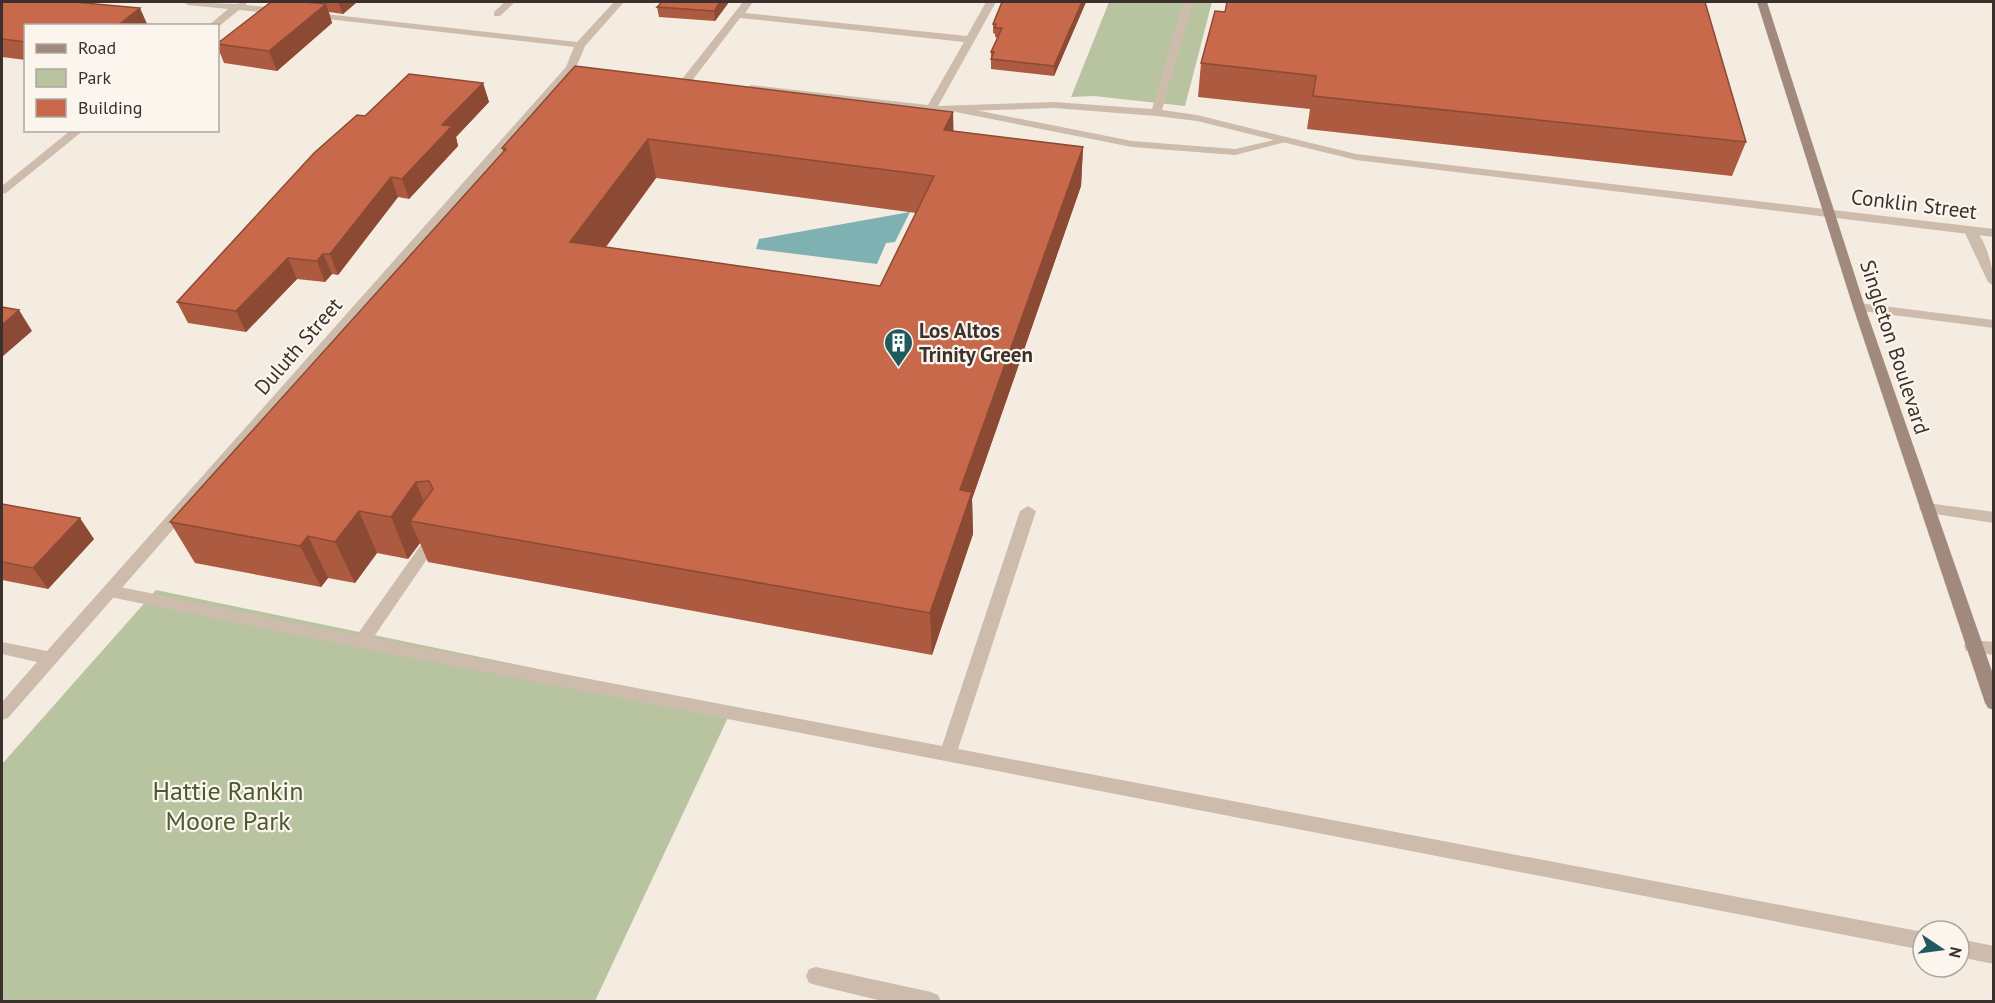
<svg xmlns="http://www.w3.org/2000/svg" width="1995" height="1003" viewBox="0 0 1995 1003" font-family="'PT Sans',sans-serif">
  <rect width="100%" height="100%" fill="#f4ebe1"/>
  <!-- green -->
  <g fill="#b8c4a0">
    <path d="M1109 2H1212L1185 106 1094 96 1071 97Z"/>
    <path d="M156 590 732 709 595 1001 2 1002V764Z"/>
  </g>
  <!-- water -->
  <path fill="#7fb0b2" d="M910 212 895 242 886 243 877 264 756 249 759 239Z"/>
  <g fill="none" stroke-linecap="round" stroke-linejoin="round">
    <!-- service -->
    <g fill="#cdbbac" fill-rule="evenodd">
      <path d="M960 107 1132 141 1235 149 1287 137 1293 140 1235 155 1132 147 956 112 955 110Z"/>
      <path d="M1970 227C1985 232 1994 271 1994 286L1988 282 1964 231Z"/>
      <path d="M1859 303 1994 320V328L1854 310 1853 307 1854 304Z"/>
      <path d="M1028 506 1036 511 958 749 1923 932V950L361 648 110 597 104 595 102 591 104 587 110 585 357 635 430 532 435 530 443 536 440 540 373 638 942 746 1020 511Z"/>
      <path d="M1972 640 1994 642V655L1966 651 1964 646 1966 641Z"/>
      <path d="M1959 939 1994 946V964L1959 957Z"/>
      <path d="M816 967 931 992 938 995 941 1002H886L816 985 809 983 806 976 809 969Z"/>
    </g>
    <!-- minor -->
    <g fill="#cdbbac" fill-rule="evenodd">
      <path d="M183 2 235 4 246 2V5L280 8 285 11 280 14 239 10 218 27 208 26 228 9 188 5Z"/>
      <path d="M505 2H515L500 16H494V12Z"/>
      <path d="M614 2H624L585 46 575 70 8 718 2 720V702L37 662 2 654V642L47 651 566 67 574 47 310 17 307 16V12L577 42Z"/>
      <path d="M743 2H753L745 13 967 36 986 2H996L938 106 1054 102 1152 109 1183 2H1193L1162 110 1197 115 1356 154 1994 229V237L1356 160 1197 121 1156 116 1054 108 931 112 751 91 746 88 751 85 928 105 964 42 740 18 691 82H683V78Z"/>
      <path d="M71 130H84L6 193 2 194V186Z"/>
      <path d="M1927 503 1994 512V523L1922 512 1919 508 1922 504Z"/>
    </g>
    <!-- secondary -->
    <path fill="#a18a7d" fill-rule="evenodd" d="M1757 2H1767L1865 307 1994 677V710L1988 708 1985 703 1853 307Z"/>
  </g>
  <!-- wall -->
  <g fill="#ac5a40" fill-rule="evenodd">
    <path d="M2 2 26 26V60L2 57Z"/>
    <path d="M271 2H357L343 14 329 12 332 23 277 71 224 63 218 48V43Z"/>
    <path d="M662 2H729L715 21 659 17 657 7Z"/>
    <path d="M1086 2 1054 76 991 69V52L998 38 995 37V34L993 33V24Z"/>
    <path d="M1225 12 1746 142 1732 176 1307 129 1310 109 1198 97 1201 63Z"/>
    <path d="M483 83 489 102 456 137 458 146 409 199 398 197 338 275 332 274 325 282 297 279 246 332 188 323 177 302 365 116Z"/>
    <path d="M953 112V131L1083 147 1081 186 972 499 973 534 932 655 428 562 420 543 408 559 377 553 355 583 328 578 321 587 195 563 170 522 503 152 502 148ZM656 178 916 213 880 286 606 247Z"/>
    <path d="M2 504 94 539 48 589 2 580Z"/>
  </g>
  <!-- shaded-wall -->
  <g fill="#8c4a34">
    <path d="M338 2H357L343 14Z"/>
    <path d="M720 2H729L715 21 714 11Z"/>
    <path d="M1082 2H1086L1054 76V66Z"/>
    <path d="M326 4 332 23 277 71 269 51Z"/>
    <path d="M140 8 148 26H117Z"/>
    <path d="M483 83 489 102 456 137 458 146 409 199 402 179 442 125Z"/>
    <path d="M953 112 954 151 944 130Z"/>
    <path d="M648 139 656 178 580 282 570 242Z"/>
    <path d="M1083 147 1081 186 972 499 973 534 932 655 930 613 960 490Z"/>
    <path d="M391 177 398 197 338 275 330 254Z"/>
    <path d="M323 254 332 274 325 282 317 261Z"/>
    <path d="M288 258 297 279 246 332 236 311Z"/>
    <path d="M19 310 32 331 2 357V325Z"/>
    <path d="M416 482 433 524 410 521 420 543 408 559 391 517Z"/>
    <path d="M359 511 377 553 355 583 335 542Z"/>
    <path d="M80 518 94 539 48 589 33 568Z"/>
    <path d="M308 536 328 578 321 587 300 546Z"/>
  </g>
  <!-- building -->
  <g fill="#c8694b" stroke="#8c4a34" stroke-width="1.5" fill-rule="evenodd">
    <path d="M2 2H74L140 8 117 26H26V42L2 39Z"/>
    <path d="M271 2H305L326 4 269 51 218 44V43Z"/>
    <path d="M662 2H720L714 11 657 7Z"/>
    <path d="M1002 2H1082L1054 66 991 59 994 52H991L1002 28H995L996 24H993Z"/>
    <path d="M1227 2H1705L1746 142 1313 96 1316 76 1201 63 1215 11 1225 12Z"/>
    <path d="M575 66 953 112 944 130 1083 147 960 490 972 492 930 613 410 521 433 489 429 481 416 482 391 517 359 511 335 542 308 536 300 546 170 522 506 149 502 148ZM648 139 934 176 880 286 570 242Z"/>
    <path d="M409 74 483 83 442 125 452 126 402 179 391 177 330 254H323L317 261 288 258 236 311 177 302 314 153 357 115 365 116Z"/>
    <path d="M2 307 19 310 2 325Z"/>
    <path d="M2 504 80 518 33 568 2 562Z"/>
  </g>
  <!-- icons -->
  <defs>
    <symbol id="building-pin" viewBox="-11 -11 22 30"><path d="M0 17L-7.5 6A9.5 9.5 0 1 1 7.5 6Z" fill="#1f5a5e" stroke="#fbf5ee"/><path d="M-4-6H4V6H1V3H-1V6H-4ZM-2.5-4.3h1.7v1.8h-1.7ZM.8-4.3h1.7v1.8H.8ZM-2.5-1h1.7V.8h-1.7ZM.8-1h1.7V.8H.8Z" fill="#fff"/></symbol>
  </defs>
  <g fill-rule="evenodd">
    <use href="#building-pin" x="882" y="326" width="33" height="45"/>
  </g>
  <g text-anchor="middle" dominant-baseline="central" stroke-width="4.5" stroke-linejoin="round" paint-order="stroke">
    <!-- street labels -->
    <g font-size="21" fill="#3b302b" stroke="#fbf5ee">
      <text transform="translate(1914 204) rotate(7)">Conklin Street</text>
      <text transform="translate(298 346) rotate(-49)">Duluth Street</text>
      <text transform="translate(1895 347) rotate(72)">Singleton Boulevard</text>
    </g>
    <!-- poi labels -->
    <g font-size="21" font-weight="bold" fill="#3b302b" stroke="#fbf5ee" text-anchor="start">
      <text x="919" y="330">Los Altos<tspan x="919" dy="24">Trinity Green</tspan></text>
    </g>
    <!-- near-park labels -->
    <g font-size="26" fill="#4a5a2e" stroke="#fbf5ee">
      <text x="228" y="790">Hattie Rankin<tspan x="228" dy="30">Moore Park</tspan></text>
    </g>
  </g>
  <!-- border -->
  <rect width="1995" height="1003" fill="none" stroke="#3b302b" stroke-width="6"/>
  <!-- legend -->
  <rect x="24" y="24" width="195" height="108" fill="#fbf5ee" stroke="#aea6a0" stroke-width="1.5"/>
  <rect x="36" y="44" width="30" height="9" fill="#a18a7d" stroke="#aea6a0" stroke-width="1.5"/>
  <text x="78" y="54" font-size="18" fill="#3b302b">Road</text>
  <rect x="36" y="69" width="30" height="18" fill="#b8c4a0" stroke="#aea6a0" stroke-width="1.5"/>
  <text x="78" y="84" font-size="18" fill="#3b302b">Park</text>
  <rect x="36" y="99" width="30" height="18" fill="#c8694b" stroke="#aea6a0" stroke-width="1.5"/>
  <text x="78" y="114" font-size="18" fill="#3b302b">Building</text>
  <!-- north arrow -->
  <g transform="translate(1941 949) rotate(103)"><circle r="28" fill="#fbf5ee" stroke="#aea6a0" stroke-width="1.5"/>
  <path d="M0-4.5L10 22L0 15L-10 22Z" fill="#1f5a5e"/>
  <text y="-9" font-size="16" font-weight="bold" text-anchor="middle" fill="#3b302b">N</text>
  </g>
</svg>
